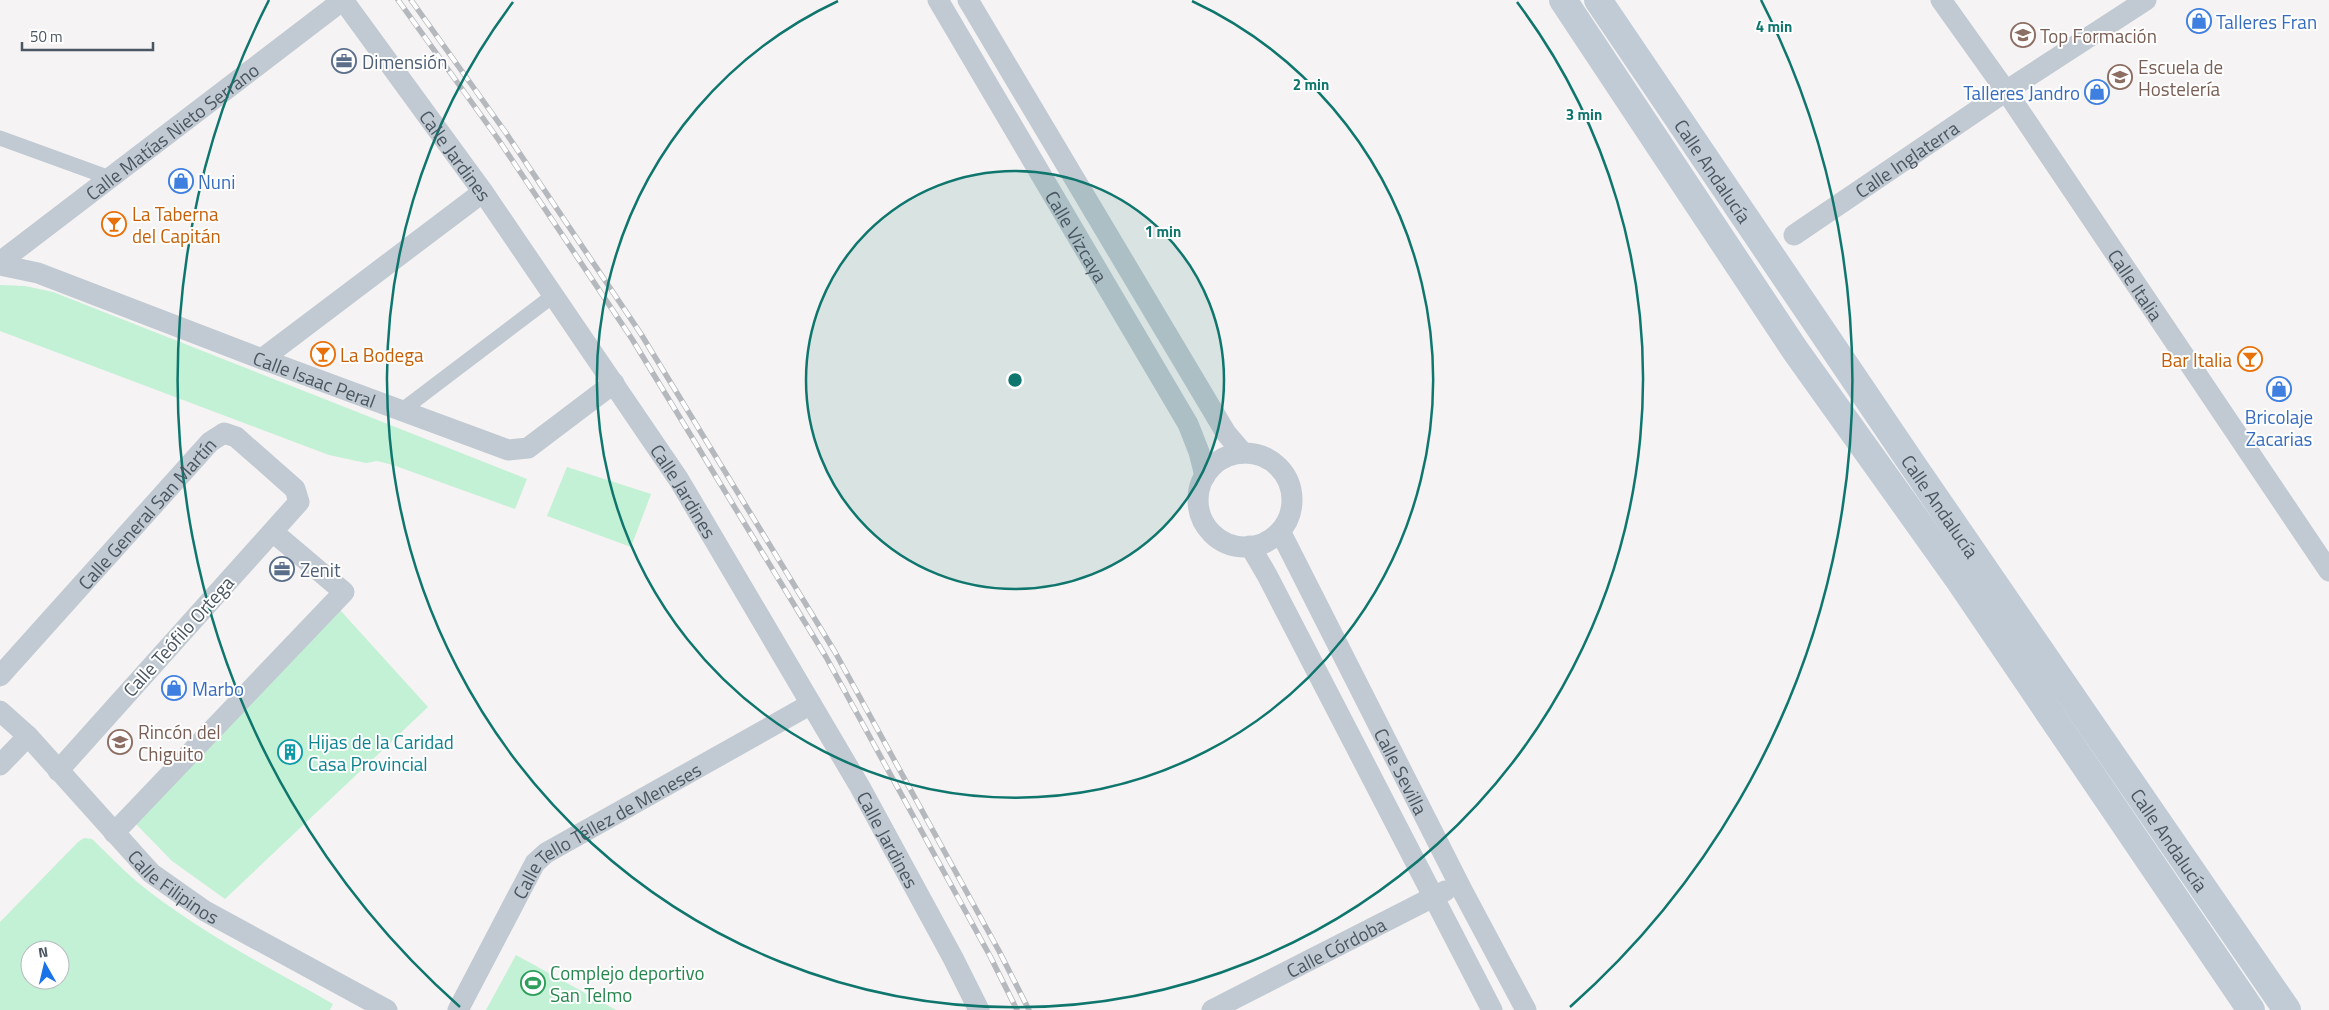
<svg xmlns="http://www.w3.org/2000/svg" width="2329" height="1010" viewBox="0 0 2329 1010" font-family="'Titillium Web',sans-serif">
  <rect width="100%" height="100%" fill="#f5f3f3"/>
  <!-- green -->
  <g fill="#c3f1d5" fill-rule="evenodd">
    <path d="M0 285 25 286 53 292 527 479 515 509 393 465 377 461 366 463 329 455 0 331Z"/>
    <path d="M567 467 651 494 631 547 547 516Z"/>
    <path d="M340 610 428 707 225 899 172 861 130 818Z"/>
    <path d="M84 838 92 839C107 853 121 868 136 881 196 930 266 966 333 1004L330 1010H0V922L78 842ZM30 950H60V980H30Z"/>
    <path d="M516 955 616 1010H486Z"/>
  </g>
  <g fill="none" stroke-linecap="round" stroke-linejoin="round">
    <!-- pedestrian -->
    <g stroke="#c1cad2" stroke-width="15">
      <path d="M0 138 110 178"/>
      <path d="M401 411 554 295"/>
    </g>
    <!-- minor -->
    <g stroke="#c1cad2" stroke-width="21">
      <path id="s1" d="M343 0 483 192 679 480 860 787 953 958 979 1010"/>
      <path id="s2" d="M938 0 1188 424 1199 452 1205 476"/>
      <path d="M968 0 1226 433 1243 453"/>
      <path id="s3" d="M1941 0 2006 91 2329 571"/>
      <path id="s4" d="M1794 235 2006 91 2146 0"/>
      <path id="s5" d="M0 262 343 0"/>
      <path id="s6" d="M0 265 38 273 262 359 508 450 528 448 614 383"/>
      <path d="M262 359 483 192"/>
      <circle cx="1245" cy="500" r="47"/>
      <path id="s7" d="M1280 531 1462 890 1526 1010"/>
      <path d="M1250 546 1267 575 1492 1010"/>
      <path id="s8" d="M0 676 210 442 224 433 236 437 295 489 299 502 58 771"/>
      <path id="s9" d="M0 711 28 736 151 873 205 911 387 1010"/>
      <path d="M0 765 28 736"/>
      <path d="M114 833 344 592 273 532"/>
      <path id="s10" d="M458 1010 535 863 546 853 811 704"/>
      <path id="s11" d="M1212 1010 1445 891"/>
    </g>
    <!-- secondary -->
    <g stroke="#c1cbd6" stroke-width="28">
      <path d="M1563 0 1795 350 1957 577 2251 1010"/>
      <path id="s12" d="M1598 0 1912 464 2287 1010"/>
    </g>
    <defs>
      <g id="rail">
        <path d="M398 0 498 139 632 339 826 657 990 956 1017 1010"/>
        <path d="M411 0 506 133 641 334 835 652 999 951 1029 1010"/>
      </g>
    </defs>
    <!-- rail casing -->
    <use href="#rail" stroke="#b5b8bd" stroke-width="5.5"/>
    <!-- rail -->
    <use href="#rail" stroke="#fff" stroke-width="4" stroke-dasharray="11" stroke-linecap="butt"/>
  </g>
  <!-- distance rings -->
  <circle cx="1015" cy="380" r="209" fill="#0f766e" fill-opacity=".12"/>
  <g fill="none" stroke="#0f766e" stroke-width="2.5">
    <circle cx="1015" cy="380" r="209"/>
    <path d="M1192 1A418 418 0 1 1 838 1"/>
    <path d="M1517 2A628 628 0 1 1 513 2"/>
    <path d="M460 1007A837 837 0 0 1 269 0M1761 0A837 837 0 0 1 1570 1007"/>
  </g>
  <!-- icons -->
  <defs>
    <symbol id="shop-ring" viewBox="-11 -11 22 22"><circle r="9.5" fill="#fff" stroke="#3f7fe0" stroke-width="1.5"/><path d="M-5-2.5h2.3a2.7 3.5 0 0 1 5.4 0H5L5.5 6h-11ZM-1.5-2.5h3a1.5 2.3 0 0 0-3 0Z" fill="#3f7fe0"/></symbol>
    <symbol id="university-ring" viewBox="-11 -11 22 22"><circle r="9.5" fill="#fff" stroke="#8d6e63" stroke-width="1.5"/><path d="M0-5L7-2L0 1L-7-2ZM-4 1L0 2.5L4 1V4Q0 6-4 4Z" fill="#8d6e63"/></symbol>
    <symbol id="office-ring" viewBox="-11 -11 22 22"><circle r="9.5" fill="#fff" stroke="#5c6f8a" stroke-width="1.5"/><path d="M-6-3h4V-5.5h4V-3h4V5H-6ZM-1-4.5V-3h2v-1.5ZM-6 0V1H6V0Z" fill="#5c6f8a"/></symbol>
    <symbol id="school-ring" viewBox="-11 -11 22 22"><circle r="9.5" fill="#fff" stroke="#8d6e63" stroke-width="1.5"/><path d="M0-5L7-2L0 1L-7-2ZM-4 1L0 2.5L4 1V4Q0 6-4 4Z" fill="#8d6e63"/></symbol>
    <symbol id="bar-ring" viewBox="-11 -11 22 22"><circle r="9.5" fill="#fff" stroke="#e8710a" stroke-width="1.5"/><path d="M-6-5H6L.8 .8V4.5H3.5V6h-7V4.5H-.8V.8Z" fill="#e8710a"/></symbol>
    <symbol id="building-ring" viewBox="-11 -11 22 22"><circle r="9.5" fill="#fff" stroke="#0f9aa8" stroke-width="1.5"/><path d="M-4-6H4V6H1V3H-1V6H-4ZM-2.5-4.3h1.7v1.8h-1.7ZM.8-4.3h1.7v1.8H.8ZM-2.5-1h1.7V.8h-1.7ZM.8-1h1.7V.8H.8Z" fill="#0f9aa8"/></symbol>
    <symbol id="stadium-ring" viewBox="-11 -11 22 22"><circle r="9.5" fill="#fff" stroke="#2e9e5b" stroke-width="1.5"/><path d="M0-5a6.5 5 0 1 0 0 10a6.5 5 0 1 0 0-10ZM-3.5-1.8h7v3.6h-7Z" fill="#2e9e5b"/></symbol>
  </defs>
  <g fill-rule="evenodd">
    <use href="#shop-ring" x="2185" y="7" width="28" height="28"/>
    <use href="#university-ring" x="2009" y="21" width="28" height="28"/>
    <use href="#office-ring" x="330" y="47" width="28" height="28"/>
    <use href="#school-ring" x="2106" y="63" width="28" height="28"/>
    <use href="#shop-ring" x="2083" y="78" width="28" height="28"/>
    <use href="#shop-ring" x="167" y="167" width="28" height="28"/>
    <use href="#bar-ring" x="100" y="210" width="28" height="28"/>
    <use href="#bar-ring" x="309" y="340" width="28" height="28"/>
    <use href="#bar-ring" x="2236" y="345" width="28" height="28"/>
    <use href="#shop-ring" x="2265" y="375" width="28" height="28"/>
    <use href="#office-ring" x="268" y="555" width="28" height="28"/>
    <use href="#shop-ring" x="160" y="674" width="28" height="28"/>
    <use href="#school-ring" x="106" y="728" width="28" height="28"/>
    <use href="#building-ring" x="276" y="738" width="28" height="28"/>
    <use href="#stadium-ring" x="519" y="969" width="28" height="28"/>
  </g>
  <g text-anchor="middle" dominant-baseline="central" stroke-width="4" stroke-linejoin="round" paint-order="stroke">
    <!-- shop labels -->
    <g font-size="19" fill="#366cbe" stroke="#fff" text-anchor="start">
      <text x="2216" y="21">Talleres Fran</text>
      <text x="2080" y="92" text-anchor="end">Talleres Jandro</text>
      <text x="198" y="181">Nuni</text>
      <text x="2279" y="416" text-anchor="middle">Bricolaje<tspan x="2279" dy="22">Zacarias</tspan></text>
      <text x="192" y="688">Marbo</text>
    </g>
    <!-- education labels -->
    <g font-size="19" fill="#785e54" stroke="#fff" text-anchor="start">
      <text x="2040" y="35">Top Formación</text>
      <text x="2138" y="66">Escuela de<tspan x="2138" dy="22">Hostelería</tspan></text>
      <text x="138" y="731">Rincón del<tspan x="138" dy="22">Chiguito</tspan></text>
    </g>
    <!-- service labels -->
    <g font-size="19" fill="#4e5e75" stroke="#fff" text-anchor="start">
      <text x="362" y="61">Dimensión</text>
      <text x="300" y="569">Zenit</text>
    </g>
    <!-- street labels -->
    <g font-size="19" fill="#4a5661" stroke="#fff">
      <text stroke="none"><textPath href="#s5" startOffset="216">Calle Matías Nieto Serrano</textPath></text>
      <text stroke="none"><textPath href="#s1" startOffset="192">Calle Jardines</textPath></text>
      <text stroke="none"><textPath href="#s4" startOffset="136">Calle Inglaterra</textPath></text>
      <text stroke="none"><textPath href="#s12" startOffset="206">Calle Andalucía</textPath></text>
      <text stroke="none"><textPath href="#s2" startOffset="274">Calle Vizcaya</textPath></text>
      <text stroke="none"><textPath href="#s3" startOffset="345">Calle Italia</textPath></text>
      <text stroke="none"><textPath href="#s6" startOffset="335">Calle Isaac Peral</textPath></text>
      <text stroke="none"><textPath href="#s1" startOffset="598">Calle Jardines</textPath></text>
      <text stroke="none"><textPath href="#s12" startOffset="611">Calle Andalucía</textPath></text>
      <text stroke="none"><textPath href="#s8" startOffset="219">Calle General San Martín</textPath></text>
      <text transform="translate(178 636) rotate(-48)">Calle Teófilo Ortega</text>
      <text stroke="none"><textPath href="#s7" startOffset="269">Calle Sevilla</textPath></text>
      <text stroke="none"><textPath href="#s10" startOffset="242">Calle Tello Téllez de Meneses</textPath></text>
      <text stroke="none"><textPath href="#s1" startOffset="1002">Calle Jardines</textPath></text>
      <text stroke="none"><textPath href="#s12" startOffset="1016">Calle Andalucía</textPath></text>
      <text stroke="none"><textPath href="#s9" startOffset="248">Calle Filipinos</textPath></text>
      <text stroke="none"><textPath href="#s11" startOffset="139">Calle Córdoba</textPath></text>
    </g>
    <!-- food labels -->
    <g font-size="19" fill="#c56008" stroke="#fff" text-anchor="start">
      <text x="132" y="213">La Taberna<tspan x="132" dy="22">del Capitán</tspan></text>
      <text x="340" y="354">La Bodega</text>
      <text x="2232" y="359" text-anchor="end">Bar Italia</text>
    </g>
    <!-- culture labels -->
    <g font-size="19" fill="#0d838f" stroke="#fff" text-anchor="start">
      <text x="308" y="741">Hijas de la Caridad<tspan x="308" dy="22">Casa Provincial</tspan></text>
    </g>
    <!-- leisure labels -->
    <g font-size="19" fill="#27864d" stroke="#fff" text-anchor="start">
      <text x="550" y="972">Complejo deportivo<tspan x="550" dy="22">San Telmo</tspan></text>
    </g>
  </g>
  <circle cx="1015" cy="380" r="8" fill="#0f766e" stroke="#fff" stroke-width="2.5"/>
  <g font-size="15" text-anchor="middle" font-weight="bold" fill="#0f766e" stroke="#fff" stroke-width="4" stroke-linejoin="round" paint-order="stroke">
    <text x="1774" y="32">4 min</text>
    <text x="1311" y="90">2 min</text>
    <text x="1584" y="120">3 min</text>
    <text x="1163" y="237">1 min</text>
  </g>
  <!-- north arrow -->
  <g transform="translate(45 965) rotate(352)"><circle r="24" fill="#ffffff" stroke="#b7bbc0"/>
  <path d="M0-4L9 19L0 12L-9 19Z" fill="#1a73e8"/>
  <text y="-8" font-size="14" font-weight="bold" text-anchor="middle" fill="#4a5661">N</text>
  </g>
  <!-- scale -->
  <path d="M22 42v8h131v-8" fill="none" stroke="#4a5661" stroke-width="2.5"/>
  <text x="30" y="42" font-size="15" fill="#4a5661" stroke="#ffffff" stroke-width="4" paint-order="stroke">50 m</text>
</svg>
